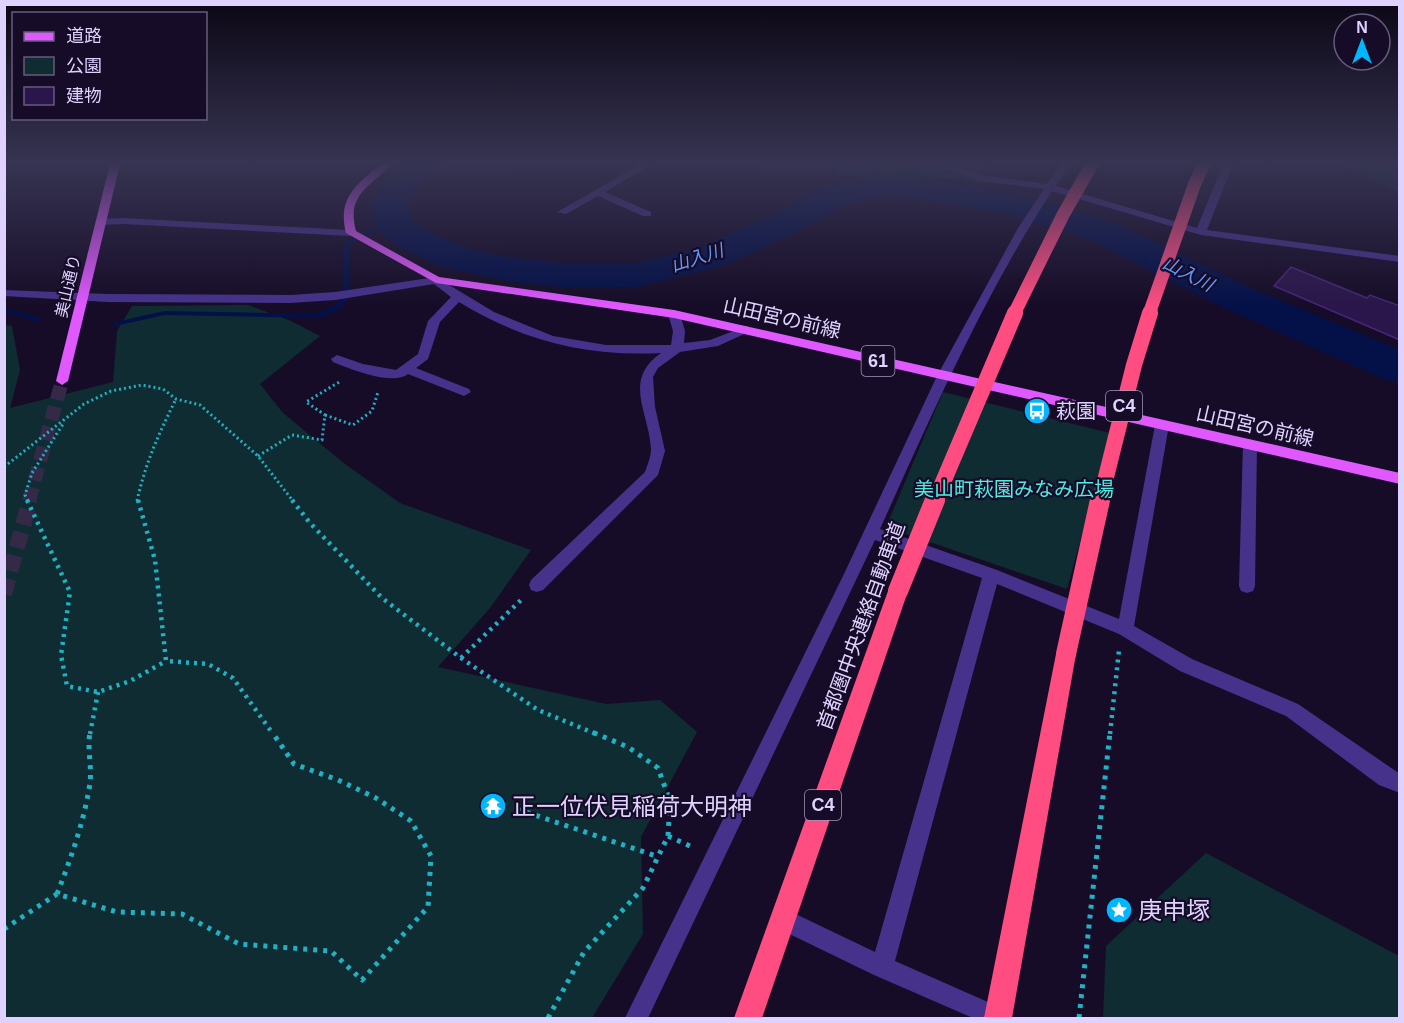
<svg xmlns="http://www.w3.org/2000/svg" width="1404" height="1023" viewBox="0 0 1404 1023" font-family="Arial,'Noto Sans JP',sans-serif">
  <rect width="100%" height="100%" fill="#160c27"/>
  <!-- green -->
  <g fill="#0f2c32">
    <path d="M833 164H986L977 182 919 175 836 176Z"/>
    <path d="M1340 164H1399V192Z"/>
    <path d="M248 305 291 321 320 336 260 384 283 413 345 464 400 503 531 550 490 608 438 667 606 704 660 700 697 732 641 837 643 934 592 1018H5V325L12 326 20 370 10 408 113 382 117 331 132 306Z"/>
    <path d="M943 392 1110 433 1067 589 886 527Z"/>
    <path d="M1206 853 1399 956V1018H1103L1106 946Z"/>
  </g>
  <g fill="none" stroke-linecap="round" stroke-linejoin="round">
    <!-- stream -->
    <g fill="#041148" fill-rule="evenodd">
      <path d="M395 224 397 225V227L371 233 349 245V299L339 310 319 318 165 315 115 326 111 324 115 322 165 311 315 314 333 306 342 299 344 243 367 231Z"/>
      <path d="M4 308 41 318 42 320 38 322 4 312Z"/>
    </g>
    <!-- river -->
    <path fill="#041148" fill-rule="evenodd" d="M403 164H443L438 171 420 183 407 202 412 221 430 232 465 248 508 257 568 264 637 263 698 248 780 211 815 190 876 174 911 176 1009 192 1115 223 1248 287 1400 350V383L1384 379 1218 305 1089 239 1004 213 911 198 876 196 841 206 806 227 725 265 637 287 568 288 508 281 440 266 402 248 382 234 376 226 371 202 395 169Z"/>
  </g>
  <!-- building -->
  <path fill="#2a164a" stroke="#452678" stroke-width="1.5" d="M1291 267 1367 298 1370 295 1400 306V340L1274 286Z"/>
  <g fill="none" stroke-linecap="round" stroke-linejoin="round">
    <!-- major-tunnel-far1 -->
    <path stroke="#342a47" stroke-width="14" stroke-dasharray="14 7" stroke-linecap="butt" d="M29 501 62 381"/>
    <!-- major-tunnel -->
    <path stroke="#342a47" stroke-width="16" stroke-dasharray="16 8" stroke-linecap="butt" d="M4 594 30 500"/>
    <!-- path-far2 -->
    <g stroke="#21b0c4" stroke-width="3" stroke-dasharray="2 3" stroke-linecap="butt">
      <path d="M325 415 353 425 372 411 378 392"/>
      <path d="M258 456 292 435 322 440 325 415 306 402 341 381"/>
      <path d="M4 467 84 404 111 391 142 385 163 389 176 399 200 405 258 456 293 501"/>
      <path d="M28 501 25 495 32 473 63 424"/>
      <path d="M137 501C145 464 159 433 176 399"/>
    </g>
    <!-- path-far1 -->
    <g stroke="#21b0c4" stroke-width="4.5" stroke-dasharray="3 5" stroke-linecap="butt">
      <path d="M27 500 70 592 61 655 67 686 98 692 130 681 166 661"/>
      <path d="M138 500 155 560 166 661 208 664 233 678 273 734"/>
      <path d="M292 500 310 523 382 598 461 658 538 710 596 734"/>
      <path d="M461 658 523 598"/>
      <path d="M90 734 98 692"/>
      <path d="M1110 734 1119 650"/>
    </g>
    <!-- path -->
    <g stroke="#21b0c4" stroke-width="5" stroke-dasharray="4 6" stroke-linecap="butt">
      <path d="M517 809 659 857"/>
      <path d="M668 836 692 847"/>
      <path d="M57 894C71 858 84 822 90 783 92 766 87 749 90 732"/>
      <path d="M4 929 57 894 117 912 182 914 239 944 331 951 362 980 428 907 431 856 411 821 376 798 338 780 294 764 272 732"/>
      <path d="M548 1018 584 952 643 888 668 836 670 801 658 768 628 747 592 732"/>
      <path d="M1079 1018 1110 732"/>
    </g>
    <!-- minor -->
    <g fill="#46328b" fill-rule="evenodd">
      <path d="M641 164H652L605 192 651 212V216H643L598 196 566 214 557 212Z"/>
      <path d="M764 164H857L852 167H769Z"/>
      <path d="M920 164H951L981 175 1047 184 1060 164H1070L1056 186 1197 228 1223 164H1233L1207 230 1400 256V262L1201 235 1052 191C983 297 932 414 880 529L997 570 1119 619 1155 425 1162 420 1167 422 1169 425 1134 626 1192 659 1298 704 1400 774V793L1379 785 1286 716 1180 671 1119 634 997 584 895 961 1006 1010 1009 1018H973L874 975 775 927 772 919 775 911 783 908 875 952 982 578 875 540 648 1018H625L843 576 937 376 1018 228 1044 189 979 181 949 170 925 167Z"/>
      <path d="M123 218 351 230 356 233 351 236 123 224 101 225 96 222 101 219Z"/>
      <path d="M436 277 494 312 553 336 606 345H671L673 331 668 314 674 310 680 314 685 331 684 343 710 340 747 326 753 330 718 346 680 352 658 368 653 377 655 407 665 451 658 475 543 590 537 592 531 590 529 585 531 580 645 472C647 466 651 457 651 449 649 412 622 380 661 353 588 357 522 341 459 302L440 322 428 359 416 368 469 389 471 392 464 396 408 374C392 386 350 369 333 362L331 359 337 355 363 364 396 370 418 354 428 321 451 297 434 284 335 300 290 303 108 302 4 296V290L108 294 290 295 335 292Z"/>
      <path d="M1250 439 1257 444 1255 586 1253 591 1247 593 1241 591 1239 586 1243 444Z"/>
    </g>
    <!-- major -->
    <g fill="#df59ff" fill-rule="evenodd">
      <path d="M110 164H120L68 381 62 385 56 381Z"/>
      <path d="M381 164H392C370 187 346 194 356 231L439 277 674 310 1400 473V484L674 318 436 283 346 233C337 198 357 184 381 164Z"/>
    </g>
    <!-- highway -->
    <g fill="#ff4d82" fill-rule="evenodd">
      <path d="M898 583 905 585 908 591 762 1018H734L888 591 891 585Z"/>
      <path d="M1066 645 1073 647 1076 654 1012 1018H984L1056 654 1059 647Z"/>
    </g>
    <!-- highway-bridge-far2 -->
    <g stroke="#ff4d82" stroke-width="13">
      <path d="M1014 314 1063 215 1092 164"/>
      <path d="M1149 314 1195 183 1204 164"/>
    </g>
    <!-- highway-bridge-far1 -->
    <g stroke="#ff4d82" stroke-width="16">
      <path d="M935 501 1015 313"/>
      <path d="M1100 501 1134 365 1150 313"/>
    </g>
    <!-- highway-bridge -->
    <g stroke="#ff4d82" stroke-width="20">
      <path d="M898 591 935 500"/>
      <path d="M1066 654 1100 500"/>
    </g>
  </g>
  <!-- sky -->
  <linearGradient id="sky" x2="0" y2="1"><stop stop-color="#0c0715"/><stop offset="0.53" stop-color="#363452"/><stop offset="1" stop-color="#363452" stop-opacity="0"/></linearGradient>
  <rect width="1404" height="307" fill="url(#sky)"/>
  <!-- icons -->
  <defs>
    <symbol id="bus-disc" viewBox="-11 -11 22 22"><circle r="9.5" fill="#00b6fd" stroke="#160c27"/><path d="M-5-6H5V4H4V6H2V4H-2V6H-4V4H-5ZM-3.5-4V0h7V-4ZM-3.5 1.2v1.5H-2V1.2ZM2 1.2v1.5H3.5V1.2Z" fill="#fff"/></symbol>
    <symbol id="temple-disc" viewBox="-11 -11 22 22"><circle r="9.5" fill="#00b6fd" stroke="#160c27"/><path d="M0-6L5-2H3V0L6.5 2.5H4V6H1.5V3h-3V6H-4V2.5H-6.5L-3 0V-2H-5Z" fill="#fff"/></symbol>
    <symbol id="sight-disc" viewBox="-11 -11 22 22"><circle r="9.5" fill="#00b6fd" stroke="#160c27"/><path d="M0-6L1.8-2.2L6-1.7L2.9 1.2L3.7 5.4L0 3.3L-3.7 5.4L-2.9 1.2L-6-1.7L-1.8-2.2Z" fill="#fff"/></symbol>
  </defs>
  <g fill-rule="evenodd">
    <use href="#bus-disc" x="1022" y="396" width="30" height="30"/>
    <use href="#temple-disc" x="478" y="791" width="30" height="30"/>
    <use href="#sight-disc" x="1104" y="895" width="30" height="30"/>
  </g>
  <g text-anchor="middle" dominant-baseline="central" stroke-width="4.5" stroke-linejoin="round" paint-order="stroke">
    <!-- far-street labels -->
    <g font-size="16" fill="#dfd2ff" stroke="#160c27">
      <text transform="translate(68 286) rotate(-77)">美山通り</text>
    </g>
    <!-- far-water labels -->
    <g font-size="18" font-style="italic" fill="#6099ff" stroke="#160c27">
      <text transform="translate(697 258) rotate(-18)">山入川</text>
      <text transform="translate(1188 274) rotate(27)">山入川</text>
    </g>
    <!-- shield labels -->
    <g fill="#160c27" stroke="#a397be" stroke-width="1.5">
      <rect x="861.5" y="346" width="33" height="30" rx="4.5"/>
      <rect x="1106" y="391" width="36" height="30" rx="4.5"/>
      <rect x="805" y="790" width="36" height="30" rx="4.5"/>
    </g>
    <g font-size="18" font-weight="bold" fill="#dfd2ff">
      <text x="878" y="361">61</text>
      <text x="1124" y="406">C4</text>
      <text x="823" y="805">C4</text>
    </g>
    <!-- street labels -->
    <g font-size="20" fill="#dfd2ff" stroke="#160c27">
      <text transform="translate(782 318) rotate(13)">山田宮の前線</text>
      <text transform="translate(1255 426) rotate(13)">山田宮の前線</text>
      <text transform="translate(861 626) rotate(-70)">首都圏中央連絡自動車道</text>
    </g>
    <!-- poi labels -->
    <g font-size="20" fill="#dfd2ff" stroke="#160c27" text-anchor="start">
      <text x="1056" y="411">萩園</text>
    </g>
    <!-- park labels -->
    <g font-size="20" fill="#51ece2" stroke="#160c27">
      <text x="1014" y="489">美山町萩園みなみ広場</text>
    </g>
    <!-- near-poi labels -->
    <g font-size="24" fill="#dfd2ff" stroke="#160c27" text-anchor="start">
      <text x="512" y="806">正一位伏見稲荷大明神</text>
      <text x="1138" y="910">庚申塚</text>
    </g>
  </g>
  <!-- border -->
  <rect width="1404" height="1023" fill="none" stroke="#dfd2ff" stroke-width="12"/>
  <!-- legend -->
  <rect x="12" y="12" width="195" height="108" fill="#160c27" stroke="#665b7d" stroke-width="1.5"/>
  <rect x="24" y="32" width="30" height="9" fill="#df59ff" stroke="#665b7d" stroke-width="1.5"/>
  <text x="66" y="42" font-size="18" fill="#dfd2ff">道路</text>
  <rect x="24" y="57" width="30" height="18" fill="#0f2c32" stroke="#665b7d" stroke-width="1.5"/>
  <text x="66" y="72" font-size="18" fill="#dfd2ff">公園</text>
  <rect x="24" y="87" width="30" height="18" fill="#2a164a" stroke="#665b7d" stroke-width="1.5"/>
  <text x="66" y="102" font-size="18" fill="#dfd2ff">建物</text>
  <!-- north arrow -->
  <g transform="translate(1362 42)"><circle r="28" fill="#160c27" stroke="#665b7d" stroke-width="1.5"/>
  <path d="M0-4.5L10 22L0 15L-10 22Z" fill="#00b6fd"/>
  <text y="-9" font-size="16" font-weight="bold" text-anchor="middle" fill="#dfd2ff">N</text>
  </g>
</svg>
